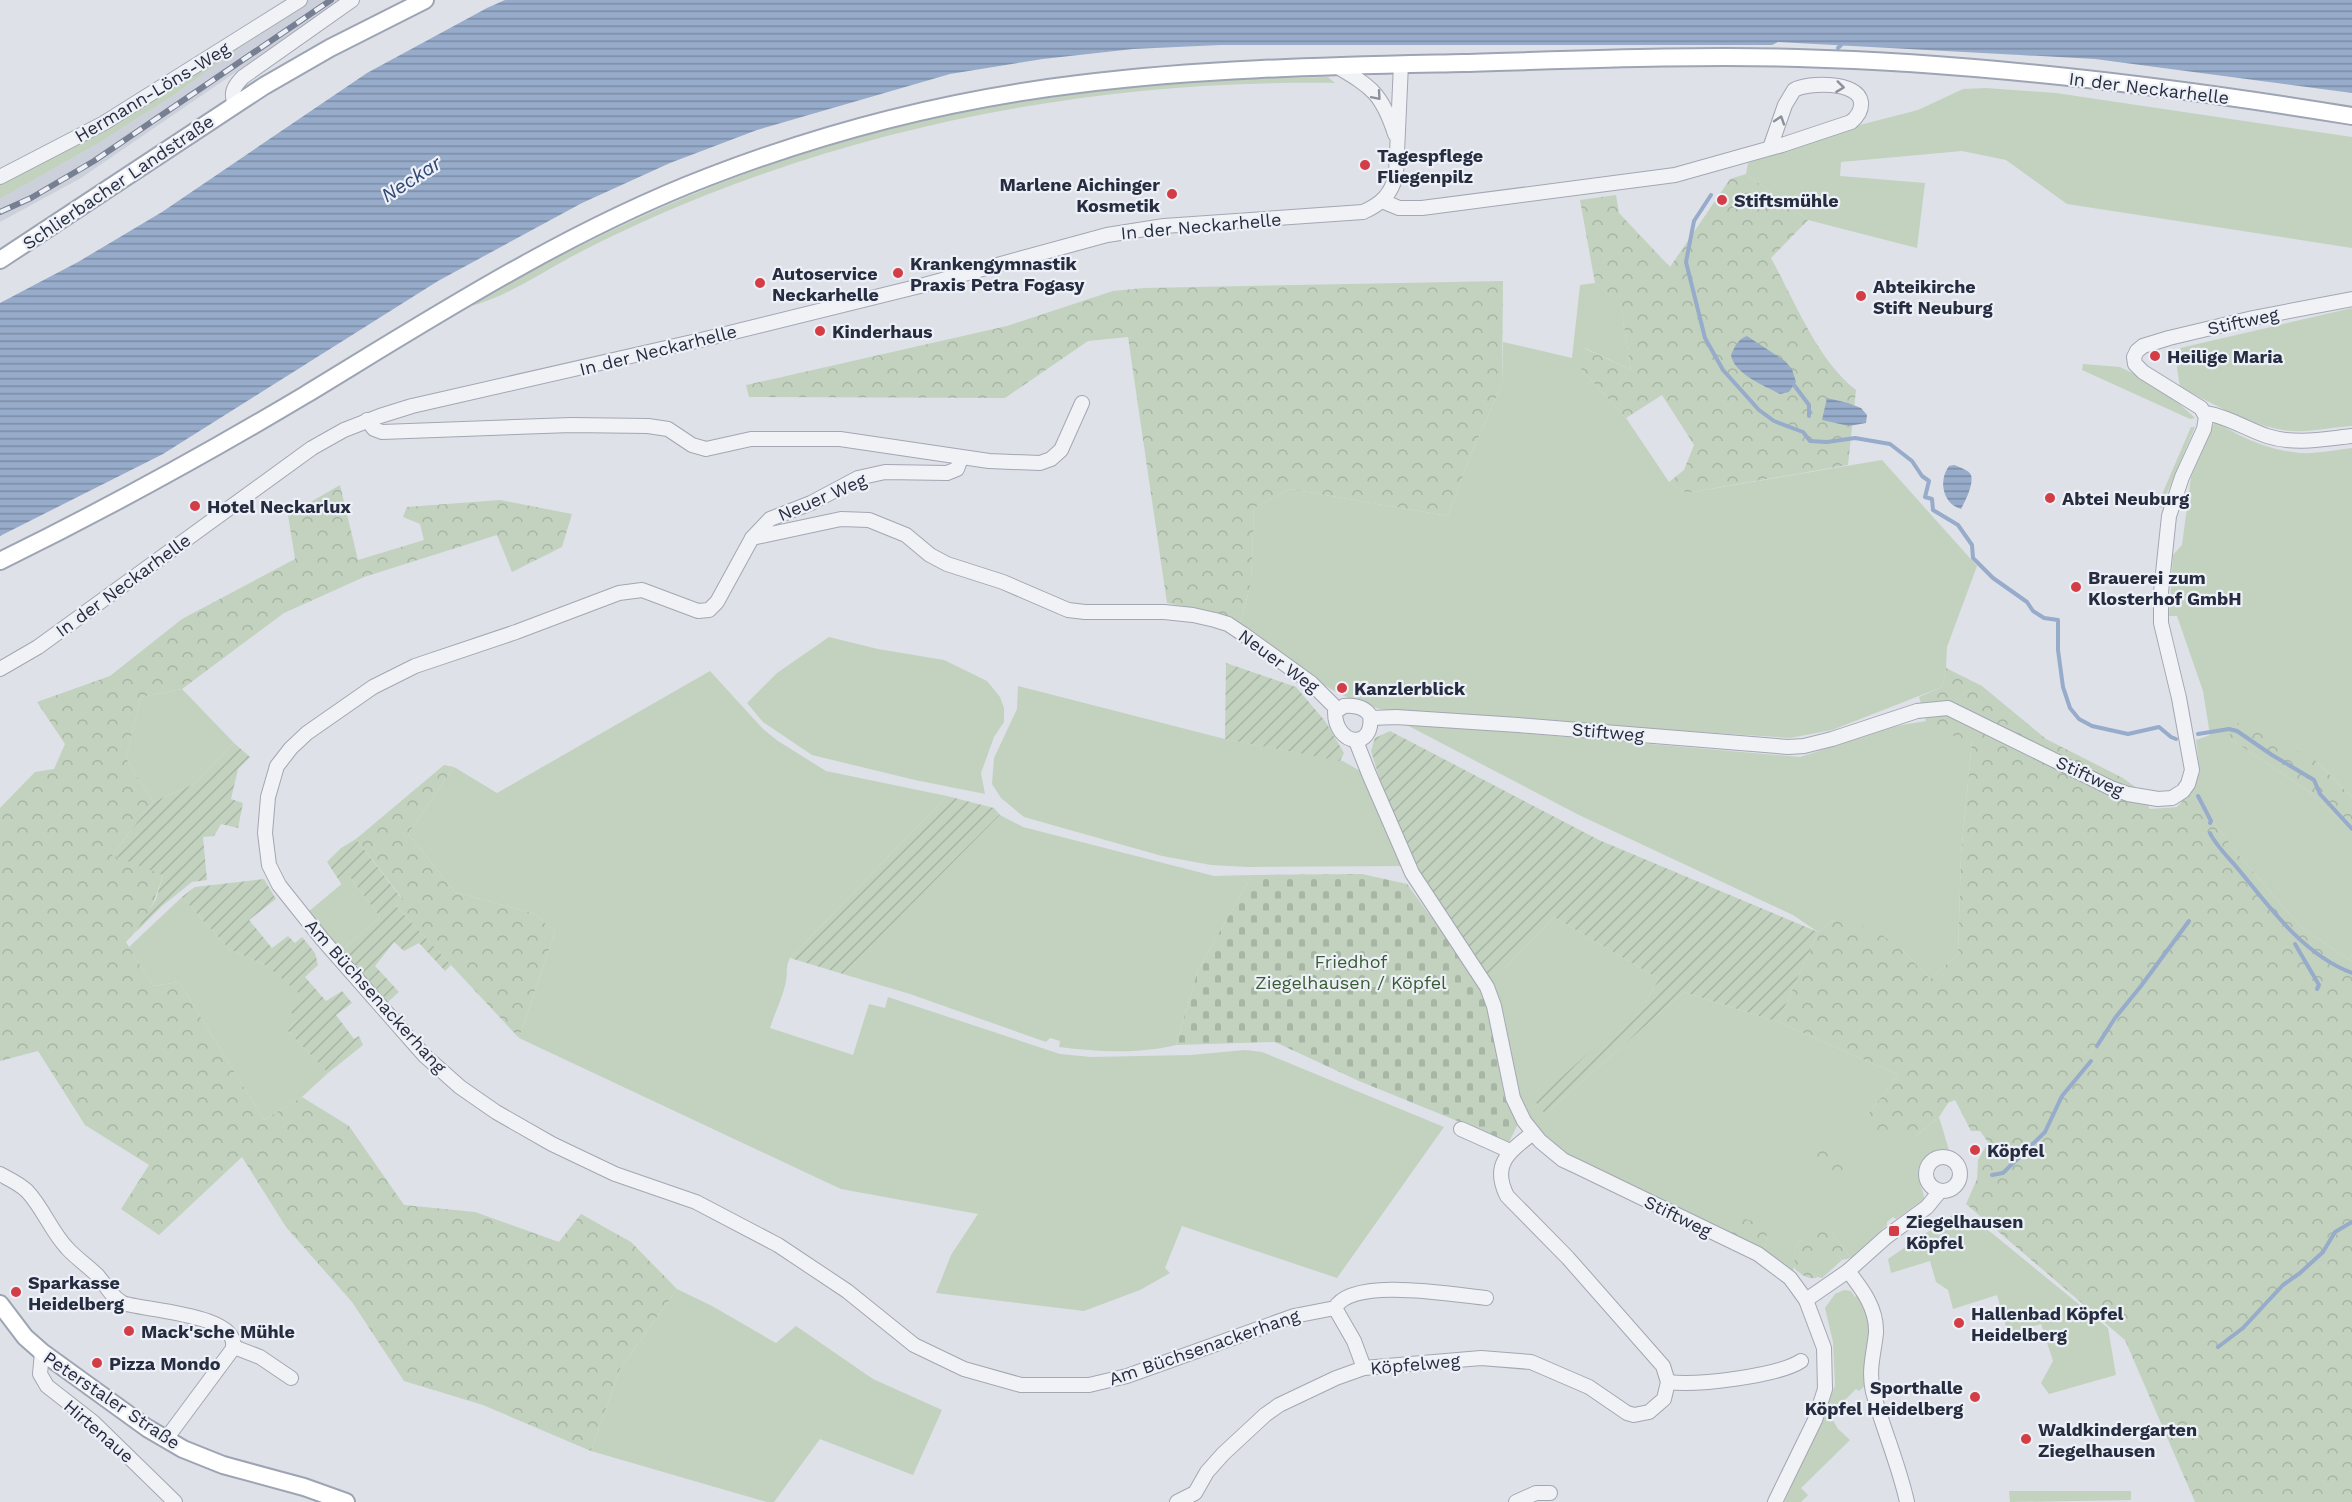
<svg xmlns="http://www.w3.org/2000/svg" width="2352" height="1502" viewBox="0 0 2352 1502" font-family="'Work Sans',sans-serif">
  <defs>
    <pattern id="forest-crowns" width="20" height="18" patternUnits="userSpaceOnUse" patternTransform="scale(1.5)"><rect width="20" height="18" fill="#c2d2bf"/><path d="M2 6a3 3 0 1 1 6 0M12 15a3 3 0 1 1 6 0" fill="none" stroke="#a7b5a5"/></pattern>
    <pattern id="cemetery-stones" width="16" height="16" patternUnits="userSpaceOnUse" patternTransform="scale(1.5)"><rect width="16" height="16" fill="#c2d2bf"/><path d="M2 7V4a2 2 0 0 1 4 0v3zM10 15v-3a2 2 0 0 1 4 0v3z" fill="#a7b5a5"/></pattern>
    <pattern id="garden-furrows" width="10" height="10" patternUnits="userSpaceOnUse" patternTransform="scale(1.5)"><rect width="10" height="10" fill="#c2d2bf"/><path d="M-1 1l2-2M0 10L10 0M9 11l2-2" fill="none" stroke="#a7b5a5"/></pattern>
    <pattern id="water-rules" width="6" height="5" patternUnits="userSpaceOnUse" patternTransform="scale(1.5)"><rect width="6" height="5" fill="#97abca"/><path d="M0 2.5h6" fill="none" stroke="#7b8ca5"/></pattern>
  </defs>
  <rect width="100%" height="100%" fill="#dee1e8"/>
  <!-- built -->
  <path fill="#ccd0da" d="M307 0H341L81 178 0 222V199L99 143 174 95Z"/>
  <!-- green -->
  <g fill="#c2d2bf">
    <path d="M286 15 174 95 99 143 0 199V182L79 144Z"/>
    <path d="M1328 77 1335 83C1121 80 906 116 706 195 659 214 614 234 569 258 536 276 504 298 467 307 612 223 768 154 932 118 1062 89 1195 78 1328 77Z"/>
    <path d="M1986 88 2056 93 2352 137V248L2067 204 2006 160 1962 151 1841 162 1840 176 1925 183 1917 248 1808 220 1746 174 1748 163 1852 127 1918 110 1963 89Z"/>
    <path d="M1595 283 1620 301 1631 370 1585 348 1581 369 1626 418 1669 482 1687 493 1882 460 1977 566 1947 647 1946 668 1942 687 1832 730 1790 738 1396 712C1336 704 1287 659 1240 624L1251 583 1254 508 1290 489 1448 516 1471 454 1502 385 1503 342 1572 358 1580 285Z"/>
    <path d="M2352 308V426C2329 427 2306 434 2283 430 2247 424 2212 403 2180 387L2177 368 2180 348Z"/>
    <path d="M2083 364 2120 367 2161 387 2195 418 2190 419 2082 370Z"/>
    <path d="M2215 421C2241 438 2268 450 2300 453 2316 454 2335 450 2352 448V797L2315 760 2229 738 2311 793 2352 832V962L2301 927 2242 859 2190 792 2200 772 2196 740 2210 735 2203 691 2177 616H2169L2173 555 2182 545 2191 477Z"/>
    <path d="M2191 427H2195L2167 493 2163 508 2157 506Z"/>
    <path d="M829 637 878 649 944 660 987 681 1000 697 1004 708V722L994 737 981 773 985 794 915 780 812 755 763 722 747 703 777 673Z"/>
    <path d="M710 671 763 729 778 741 826 771 947 796 790 958C785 968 788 971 786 981 783 997 775 1012 770 1028L853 1055 869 1004 885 1008 888 997 1060 1054 1091 1057 1191 1055 1245 1050 1262 1052 1444 1127 1337 1278 1182 1226 1165 1268 1170 1273 1140 1290 1084 1311 936 1293 951 1255 978 1214 841 1189 519 1038 555 932 535 914 455 892 408 834 454 767 497 793Z"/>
    <path d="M1018 686 1225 739 1343 761 1367 775 1406 866 1248 867 1211 865 1162 856 1024 817 1001 798 992 784 994 758 1017 709Z"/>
    <path d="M182 689 234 743 194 784 153 802 126 758 141 697Z"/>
    <path d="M1926 721 1927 728 1972 740 1961 854 1958 954 1930 979 1902 950 1834 920 1818 932 1793 915 1579 815 1403 723 1800 757 1896 726Z"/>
    <path d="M1000 815 1023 827 1214 876 1252 875 1198 970 1176 1045C1139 1054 1097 1052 1059 1047L1060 1041 1050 1038 1046 1042 910 994 843 974Z"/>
    <path d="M350 877 380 917 342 950 308 912Z"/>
    <path d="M182 897 229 949 267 966 302 995 297 1020 287 1030 328 1073 302 1097 264 1120 179 982 153 986 129 947Z"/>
    <path d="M1554 917 1659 979 1646 1001 1545 1114 1684 992 1778 1022 1899 1075 1868 1114 1914 1137 1939 1117 1949 1150C1932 1146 1914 1161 1919 1180 1920 1187 1924 1191 1924 1199L1896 1219 1893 1217 1887 1222V1225L1851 1258 1832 1233 1801 1240 1794 1250 1796 1265 1792 1272 1765 1250 1767 1233 1724 1231 1561 1151 1540 1132 1524 1108 1515 1081 1505 1019 1491 983Z"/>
    <path d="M1957 1212 1988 1230 2108 1328 2116 1375 2049 1394 2041 1383 2053 1361 2041 1324 2008 1334 1997 1295 1953 1309 1948 1290 1936 1282 1930 1261 1891 1273 1888 1259Z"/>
    <path d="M1822 1240 1842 1260 1822 1278 1818 1277 1801 1261Z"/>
    <path d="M677 1289 712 1306 776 1343 796 1326 873 1379 942 1410 913 1475 820 1439 774 1502H767L591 1451 620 1369Z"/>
    <path d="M1844 1290 1851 1291 1855 1297 1858 1295C1880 1334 1862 1346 1865 1386L1859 1391 1856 1389 1830 1415 1838 1429 1850 1440 1801 1488 1808 1495 1801 1502H1784L1822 1420 1835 1385 1833 1342 1825 1308 1835 1294Z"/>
    <path d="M2009 1491H2131V1500L2010 1502Z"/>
  </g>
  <!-- forest -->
  <g fill="url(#forest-crowns)">
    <path d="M1746 174 1808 220 1771 258C1794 300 1818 361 1856 390L1848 465 1687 493 1669 482 1684 470 1694 445 1662 395 1626 418 1581 369 1584 348 1631 370 1620 302 1595 283 1580 200 1616 195 1619 213 1670 267 1730 179Z"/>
    <path d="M1503 281 1502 385 1471 454 1448 516 1290 489 1254 508 1251 583 1240 624 1212 612 1167 603 1128 337 1088 341 1005 398 749 397 746 385 1007 326 1113 291 1144 288Z"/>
    <path d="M340 485 358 560 424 540 420 524 403 517 407 507 500 500 572 514 562 547 512 572 497 535 364 577 284 613 182 689 141 697 126 758 153 802 112 855 163 874C156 900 145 924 126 942L153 986 179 982 264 1120 302 1097 349 1126 404 1205 475 1212 559 1242 581 1214 631 1242 677 1289 620 1369 591 1451 483 1405 404 1381 352 1302 286 1227 242 1157 159 1235 121 1209 149 1165 85 1125 38 1051 0 1061V808L35 772 54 769 65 744 37 702 110 676 182 619 295 559 288 515Z"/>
    <path d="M1946 668 1982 686 2046 739 2123 778 2138 789 2150 809 2177 807 2190 792 2242 859 2301 927 2352 962V1502H2195L2125 1340 1966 1204 1977 1179 1978 1160 1988 1142 1980 1131H1971L1955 1100 1948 1103 1939 1117 1914 1137 1879 1134 1869 1123 1868 1114 1899 1075 1778 1022 1818 932 1834 920 1874 929 1902 950 1930 979 1958 954 1961 854 1972 741 1926 728V721L1919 697 1942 687Z"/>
    <path d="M2242 723 2315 760 2352 797V832L2311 793 2229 738 2232 724Z"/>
    <path d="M444 765 454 767 408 834 455 892 535 914 555 932 519 1038 396 906 402 898 356 839Z"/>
    <path d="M1825 1141C1840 1147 1843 1157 1845 1172L1838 1178 1825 1179C1812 1168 1812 1159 1816 1144Z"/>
    <path d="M1734 1219C1750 1218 1756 1222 1767 1233L1765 1250 1724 1231Z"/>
    <path d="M1821 1227 1832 1233 1851 1258 1842 1260 1822 1241 1802 1261 1818 1277C1810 1281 1801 1275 1795 1269L1794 1250 1801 1240Z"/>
  </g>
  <!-- cemetery -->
  <path fill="url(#cemetery-stones)" d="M1362 874 1407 884 1477 980 1488 1005 1505 1099 1518 1124 1509 1142 1359 1081 1275 1042 1176 1045 1198 970 1252 875Z"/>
  <!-- garden -->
  <g fill="url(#garden-furrows)">
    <path d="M1226 663 1296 687 1325 721 1344 753 1340 761 1225 739Z"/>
    <path d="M1390 731 1599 840 1818 932 1778 1022 1684 992 1545 1114 1535 1101 1646 1001 1659 979 1554 917 1491 983 1420 876 1379 777 1371 751 1375 738Z"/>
    <path d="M234 743 250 757 238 769 231 799 243 803 238 828 221 824 214 836 203 837 207 880 192 882 162 906 135 933 156 899 163 875 112 855 153 802 194 784Z"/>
    <path d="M947 796 994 808 1000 815 843 974 790 958Z"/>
    <path d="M356 839 402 899 396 906 451 965 445 971 419 943 404 951 394 942 375 966 399 992 388 1002 342 950 380 917 350 877 342 885 327 862 341 848Z"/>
    <path d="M264 879 276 899 249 920 272 948 288 936 295 943 302 937 315 953 318 965 305 977 326 1001 342 991 352 1003 336 1015 354 1039 359 1036 363 1045 328 1073 287 1030 297 1020 287 1007 301 995 267 966 229 949 182 897 195 887Z"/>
  </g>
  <!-- water -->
  <g fill="url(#water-rules)">
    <path d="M505 0H2352V93L2095 59 1778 42 1772 45H1220L1133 49 1043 59 950 74 757 130 670 163 582 203 438 281 163 454 0 536V303L78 262 162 212 367 73 487 8Z"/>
    <path d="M1747 336 1785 361 1792 369 1796 382 1789 392 1780 394C1765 386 1734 374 1731 355 1735 346 1738 339 1747 336Z"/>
    <path d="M1827 398 1848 403 1861 408 1867 415 1866 423 1849 426 1822 420Z"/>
    <path d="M1954 465C1959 467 1969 470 1971 475 1974 484 1965 502 1961 509 1943 504 1938 481 1949 466Z"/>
  </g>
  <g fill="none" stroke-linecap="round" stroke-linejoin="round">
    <!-- stream -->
    <g stroke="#97abca" stroke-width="4">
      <path d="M1838 48 1842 44"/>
      <path d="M1711 195 1694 221 1686 262 1705 338 1723 370 1759 410 1774 421 1803 432 1810 441 1827 442 1855 438 1890 444 1912 461 1922 476 1929 481 1925 497 1932 499 1933 510 1958 525 1972 545 1973 558 1993 578 2027 602 2033 611 2044 618 2058 620V650L2063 687 2070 708 2079 719 2092 726 2128 734 2159 727 2171 737 2176 739"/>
      <path d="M1794 385 1809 405V416"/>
      <path d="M2198 734 2229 729 2237 731 2272 755 2314 780 2320 794 2352 829"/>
      <path d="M2198 796 2211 821 2210 823"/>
      <path d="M2210 833C2216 846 2230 859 2239 870 2271 909 2304 955 2352 973"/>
      <path d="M2295 944 2319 985 2317 989"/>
      <path d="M2097 1046 2115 1018 2141 986 2189 921"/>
      <path d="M1992 1175 2003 1173 2045 1132 2062 1096 2091 1061"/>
      <path d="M2218 1347 2243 1328 2283 1285 2300 1273 2323 1252 2335 1232 2352 1222"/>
    </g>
    <defs>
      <g id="minor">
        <path d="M1336 66C1372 87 1382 94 1395 134"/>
        <path d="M235 104C230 93 234 86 243 77L352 0"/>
        <path d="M0 177 104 123 300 0"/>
        <path d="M1382 201 1399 208H1422L1675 175 1782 145 1851 122C1857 117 1862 111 1861 102 1858 81 1808 82 1794 90L1785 105 1770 148"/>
        <path d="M2205 413C2227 416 2246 429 2267 436 2295 445 2324 439 2352 436"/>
        <path d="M367 420 374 429 382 432 571 425 648 426 668 429 692 445 706 449 751 439H840L989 461 1040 463 1051 459 1061 450 1082 403"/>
        <path d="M961 458 957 469 947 473 885 472 858 478 811 503 770 519 752 538 717 602 709 610 698 611 642 590 619 593 516 632 415 666 373 687 307 733 291 748 277 766 268 797 265 833 269 865 279 885 322 939 424 1055 460 1087 496 1112 552 1144 615 1174 696 1202 778 1245 847 1291 914 1345 964 1369 1021 1385H1089L1127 1376 1294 1316 1335 1308C1352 1276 1455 1295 1486 1298"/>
        <path d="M752 538 841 519 869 520 906 535 930 555 947 564 1003 582 1068 610 1085 612H1164L1193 615 1215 620 1228 624 1243 634 1311 683 1337 709"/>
        <path d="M0 669 38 647 312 448 344 430 380 416 412 406 701 340 924 285 1107 235 1164 226 1363 212C1381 204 1391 195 1396 175L1401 64"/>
        <path d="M1344 706C1354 705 1364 707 1370 715 1375 751 1335 746 1335 712Z"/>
        <path d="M1371 718 1396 717 1518 725 1788 747 1804 746 1832 739 1917 711 1948 708 2111 788 2128 794 2158 799 2172 798 2183 791 2188 784 2192 770 2179 698 2161 623V592L2169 516 2182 477 2204 429 2206 417 2201 408 2143 372 2135 364 2134 357 2137 351 2143 346 2169 338 2253 318 2352 299"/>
        <path d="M1356 741 1369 774 1412 873 1487 987 1494 1006 1513 1098 1524 1121 1540 1141 1563 1160 1578 1167 1758 1254 1790 1278 1806 1300 1824 1348 1825 1389 1815 1420 1775 1502"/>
        <path d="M1461 1129 1510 1151"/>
        <circle cx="1943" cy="1174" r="17"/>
        <path d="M0 1174C9 1179 20 1184 27 1191 43 1208 51 1231 67 1248 76 1258 88 1266 98 1276 105 1284 112 1298 123 1303 139 1310 246 1314 232 1350L166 1439"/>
        <path d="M1848 1271C1862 1289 1877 1308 1876 1333 1874 1353 1868 1370 1873 1392 1883 1429 1899 1465 1907 1502"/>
        <path d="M1806 1300 1848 1271 1886 1237 1927 1207 1940 1191"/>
        <path d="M1335 1308 1354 1341 1364 1368"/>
        <path d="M234 1347 260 1357 291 1378"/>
        <path d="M42 1352 40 1374 47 1386 93 1422 175 1502"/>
        <path d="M1668 1382C1696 1386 1778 1376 1801 1361"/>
        <path d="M1177 1502 1195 1493 1207 1472 1223 1454 1265 1415 1279 1405 1336 1378 1364 1368 1481 1358 1531 1362 1589 1387 1627 1413 1634 1415 1649 1412 1664 1399 1668 1382 1663 1366 1568 1258 1507 1196C1491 1164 1509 1152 1533 1133"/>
        <path d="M1516 1502 1536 1493H1550"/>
      </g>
      <g id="major">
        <path d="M0 260 264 86 330 48 425 0"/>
        <path d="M0 561C104 510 206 454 305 395 435 316 565 232 708 177 827 131 953 99 1079 84 1206 68 1335 66 1463 63 1574 60 1686 55 1798 58 1983 63 2169 86 2352 116"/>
        <path d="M0 1304 25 1337 42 1352 147 1428 183 1449 223 1465 304 1487 346 1502"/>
      </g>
    </defs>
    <!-- minor casing -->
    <use href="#minor" stroke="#a3a7b2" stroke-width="16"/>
    <!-- major casing -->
    <use href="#major" stroke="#9da4b4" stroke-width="20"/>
    <!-- minor -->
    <use href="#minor" stroke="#f1f2f6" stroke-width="14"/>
    <!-- major -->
    <use href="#major" stroke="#fff" stroke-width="16"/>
    <defs>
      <path id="rail" d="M0 212 31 198 94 161 331 0"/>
    </defs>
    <!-- rail casing -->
    <use href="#rail" stroke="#777f92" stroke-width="6"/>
    <!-- rail -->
    <use href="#rail" stroke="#edf0f6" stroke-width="4" stroke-dasharray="11" stroke-linecap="butt"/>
  </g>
  <!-- one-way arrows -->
  <defs><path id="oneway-chevron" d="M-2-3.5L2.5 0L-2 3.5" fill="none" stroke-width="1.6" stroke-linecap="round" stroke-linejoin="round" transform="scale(1.5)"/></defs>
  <g stroke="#8c909b">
    <use href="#oneway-chevron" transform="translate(1840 87) rotate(7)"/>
    <use href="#oneway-chevron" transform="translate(1377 96) rotate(49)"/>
    <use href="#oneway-chevron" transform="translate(1780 120) rotate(-72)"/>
  </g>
  <!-- markers -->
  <g fill="#d33d46" stroke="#edf0f6" stroke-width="2">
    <circle cx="1365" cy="165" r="6"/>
    <circle cx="1172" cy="194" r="6"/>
    <circle cx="1722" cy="200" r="6"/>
    <circle cx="898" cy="273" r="6"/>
    <circle cx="760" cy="283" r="6"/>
    <circle cx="1861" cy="296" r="6"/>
    <circle cx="820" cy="331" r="6"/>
    <circle cx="2155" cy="356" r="6"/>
    <circle cx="2050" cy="498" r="6"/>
    <circle cx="195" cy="506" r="6"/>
    <circle cx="2076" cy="587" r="6"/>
    <circle cx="1342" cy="688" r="6"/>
    <circle cx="1975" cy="1150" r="6"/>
    <rect x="1888" y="1225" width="12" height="12" rx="3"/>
    <circle cx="16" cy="1292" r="6"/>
    <circle cx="1959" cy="1323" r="6"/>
    <circle cx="129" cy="1331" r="6"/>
    <circle cx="97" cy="1363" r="6"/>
    <circle cx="1975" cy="1397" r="6"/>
    <circle cx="2026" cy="1439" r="6"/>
  </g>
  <g text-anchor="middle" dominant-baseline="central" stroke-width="4.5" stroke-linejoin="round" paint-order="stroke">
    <!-- street labels -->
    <g font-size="18" fill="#272d40" stroke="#edf0f6">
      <text transform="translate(2149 88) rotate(7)">In der Neckarhelle</text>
      <text transform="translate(152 92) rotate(-31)">Hermann-Löns-Weg</text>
      <text transform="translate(118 182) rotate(-34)">Schlierbacher Landstraße</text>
      <text transform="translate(1201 226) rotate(-5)">In der Neckarhelle</text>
      <text transform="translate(2243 321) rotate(-12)">Stiftweg</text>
      <text transform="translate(658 350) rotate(-14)">In der Neckarhelle</text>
      <text transform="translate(822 497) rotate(-23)">Neuer Weg</text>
      <text transform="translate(123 585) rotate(-36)">In der Neckarhelle</text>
      <text transform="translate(1279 661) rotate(36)">Neuer Weg</text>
      <text transform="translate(1608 732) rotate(5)">Stiftweg</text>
      <text transform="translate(2090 776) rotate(25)">Stiftweg</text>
      <text transform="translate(376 996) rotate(48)">Am Büchsenackerhang</text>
      <text transform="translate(1678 1216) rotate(26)">Stiftweg</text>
      <text transform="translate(1204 1347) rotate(-19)">Am Büchsenackerhang</text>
      <text transform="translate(1415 1364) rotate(-5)">Köpfelweg</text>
      <text transform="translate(112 1400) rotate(34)">Peterstaler Straße</text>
      <text transform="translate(99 1431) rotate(41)">Hirtenaue</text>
    </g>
    <!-- poi labels -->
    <g font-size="18" font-weight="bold" fill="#272d40" stroke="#edf0f6" text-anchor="start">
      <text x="1377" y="155">Tagespflege<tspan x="1377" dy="21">Fliegenpilz</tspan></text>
      <text x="1160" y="184" text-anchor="end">Marlene Aichinger<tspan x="1160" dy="21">Kosmetik</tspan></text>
      <text x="1734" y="200">Stiftsmühle</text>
      <text x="910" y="263">Krankengymnastik<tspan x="910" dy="21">Praxis Petra Fogasy</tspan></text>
      <text x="772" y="273">Autoservice<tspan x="772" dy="21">Neckarhelle</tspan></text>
      <text x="1873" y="286">Abteikirche<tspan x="1873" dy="21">Stift Neuburg</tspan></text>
      <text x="832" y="331">Kinderhaus</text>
      <text x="2167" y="356">Heilige Maria</text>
      <text x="2062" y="498">Abtei Neuburg</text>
      <text x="207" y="506">Hotel Neckarlux</text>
      <text x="2088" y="577">Brauerei zum<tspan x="2088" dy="21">Klosterhof GmbH</tspan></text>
      <text x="1354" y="688">Kanzlerblick</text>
      <text x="1987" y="1150">Köpfel</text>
      <text x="1906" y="1221">Ziegelhausen<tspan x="1906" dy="21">Köpfel</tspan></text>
      <text x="28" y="1282">Sparkasse<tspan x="28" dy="21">Heidelberg</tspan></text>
      <text x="1971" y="1313">Hallenbad Köpfel<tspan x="1971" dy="21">Heidelberg</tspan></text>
      <text x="141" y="1331">Mack'sche Mühle</text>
      <text x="109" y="1363">Pizza Mondo</text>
      <text x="1963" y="1387" text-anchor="end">Sporthalle<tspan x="1963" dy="21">Köpfel Heidelberg</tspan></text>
      <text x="2038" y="1429">Waldkindergarten<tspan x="2038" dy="21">Ziegelhausen</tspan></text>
    </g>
    <!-- park labels -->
    <g font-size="18" fill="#375c33" stroke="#edf0f6">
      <text x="1351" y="961">Friedhof<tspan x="1351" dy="21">Ziegelhausen / Köpfel</tspan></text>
    </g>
    <!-- water labels -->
    <g font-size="20" font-style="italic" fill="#2f4875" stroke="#edf0f6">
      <text transform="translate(411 179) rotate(-33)">Neckar</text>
    </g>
  </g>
</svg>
